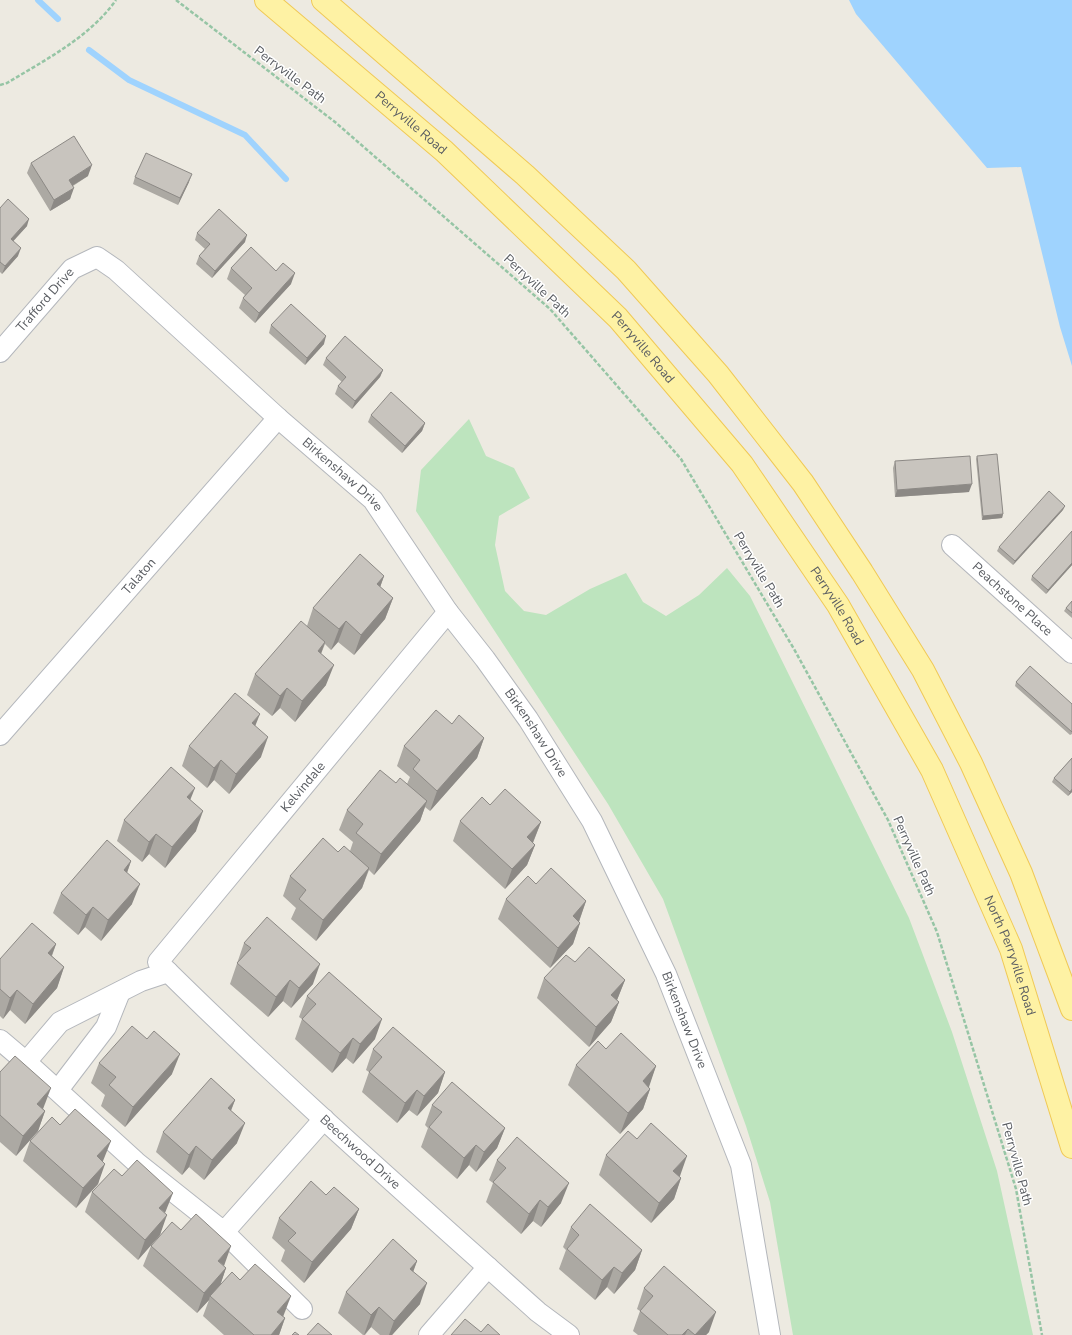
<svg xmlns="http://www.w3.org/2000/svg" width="1072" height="1335" viewBox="0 0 1072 1335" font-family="'Nunito Sans',sans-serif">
  <rect width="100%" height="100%" fill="#edeae1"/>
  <!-- green -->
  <path fill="#bde4be" d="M469 419 486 456 514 468 530 498 499 516 495 545 505 591 524 611 546 615 590 589 626 573 643 602 666 616 699 595 727 568 750 596 909 918 952 1032 997 1171 1033 1335H793L770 1202 746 1126 663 899 608 804 416 511 421 470Z"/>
  <!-- water -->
  <path fill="#9fd3fe" d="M849 0H1072V366L1060 327 1021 167 987 168 856 14Z"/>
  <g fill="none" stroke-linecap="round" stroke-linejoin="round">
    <!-- stream -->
    <g stroke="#9fd3fe" stroke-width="6">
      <path d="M38 0 58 19"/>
      <path d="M89 50 129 80 245 135 286 179"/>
    </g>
    <defs>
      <g id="minor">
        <path id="s1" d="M0 352 72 269 97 257 116 270 278 418 373 500 448 612 485 659 528 719 592 821 666 974 741 1165 770 1335"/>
        <path id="s2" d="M952 545 1072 653"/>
        <path id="s3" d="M448 612 158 962C280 1083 410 1197 538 1312L569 1335"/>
        <path id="s4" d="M0 735 278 418"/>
        <path d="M0 1040 26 1062 136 1162 224 1232 324 1119"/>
        <path d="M26 1062 60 1022 141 981 168 972"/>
        <path d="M58 1090 106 1027 120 992"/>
        <path d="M224 1232 302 1309"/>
        <path d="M429 1335 488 1267"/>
      </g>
      <g id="major">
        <path id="s5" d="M266 0 444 151 618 318 742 464 838 605 932 770 1011 949 1072 1147"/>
        <path d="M323 0 525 175 626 270 718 374 803 483 862 572 923 670 971 763 1021 873 1072 1009"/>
      </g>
    </defs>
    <!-- minor casing -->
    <use href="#minor" stroke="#b4b7bc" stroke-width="22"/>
    <!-- major casing -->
    <use href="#major" stroke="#f0c956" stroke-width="24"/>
    <!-- path -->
    <g stroke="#96c5a5" stroke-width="2.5" stroke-dasharray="4 2" stroke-linecap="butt">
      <path d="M176 0 335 122 550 309 681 459 794 649 888 820 937 932 1016 1189 1042 1335"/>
      <path d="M0 85 7 83C45 60 90 37 116 0"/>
    </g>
    <!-- minor -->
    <use href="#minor" stroke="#fff" stroke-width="20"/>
    <!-- major -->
    <use href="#major" stroke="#fef2a4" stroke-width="22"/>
  </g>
  <!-- wall -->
  <g fill="#aca9a3">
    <path d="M31 163 88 176 73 186 70 199 50 211 27 173Z"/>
    <path d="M135 177 189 182 178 205 133 184Z"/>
    <path d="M0 208 27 226 13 241 18 256 2 274 0 272Z"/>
    <path d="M197 233 245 242 212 278 196 264 199 256 205 249 195 240Z"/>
    <path d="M231 268 291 284 255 323 239 308 243 298 245 295 227 279Z"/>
    <path d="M271 325 324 344 305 365 269 333Z"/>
    <path d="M326 358 383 370 380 377 352 409 335 394 338 386 342 382 323 365Z"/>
    <path d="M371 415 425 423 422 431 402 453 368 422Z"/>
    <path d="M977 456 1003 514 1002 518 982 520 976 459Z"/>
    <path d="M895 461 969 492 895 497 893 468Z"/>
    <path d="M1063 510 1013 565 997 551 999 547Z"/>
    <path d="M1072 531V565L1046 594 1031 580 1032 576Z"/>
    <path d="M384 576 380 587 393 598 385 619 354 655 338 642 331 650 325 644 321 654 326 685 295 722 280 708 272 716 247 695 255 674 307 626 313 608Z"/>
    <path d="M1072 601V618L1064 611 1066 608Z"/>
    <path d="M1016 682 1072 704V734L1070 735 1015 686Z"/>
    <path d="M452 724 484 738 477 758 430 811 425 807 420 821 374 875 369 870 362 888 316 941 291 919 296 908 283 896 290 876 338 852 350 851 353 842 339 830 347 810 396 783 407 784 410 777 397 766 404 746Z"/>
    <path d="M255 726 261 757 229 794 214 780 207 788 182 766 189 746Z"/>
    <path d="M1072 758V792L1068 796 1052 782 1054 778Z"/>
    <path d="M191 800 196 831 165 868 149 854 142 862 117 841 124 820Z"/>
    <path d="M490 805 541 822 533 843 535 845 527 865 505 889 453 841 460 821Z"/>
    <path d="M131 861 127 873 132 904 101 941 85 927 78 935 53 913 61 893Z"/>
    <path d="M536 884 586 901 579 922 580 923 573 944 550 968 498 919 506 899Z"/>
    <path d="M244 943 313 984 291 1008 283 1001 268 1017 230 984Z"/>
    <path d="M56 944 52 956 64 967 57 988 25 1024 10 1010 3 1019 0 1016V959Z"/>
    <path d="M575 962 625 980 617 1000 619 1002 611 1022 589 1047 537 998 544 978Z"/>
    <path d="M307 996 375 1039 353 1064 346 1058 332 1073 295 1039 302 1019 299 1017Z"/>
    <path d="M373 1049 445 1072 438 1093 417 1116 409 1110 397 1123 362 1092 369 1072 366 1070Z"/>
    <path d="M606 1049 656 1066 648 1087 650 1089 643 1109 620 1134 568 1085 576 1065Z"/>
    <path d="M99 1063 172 1074 125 1127 101 1106 105 1095 91 1083Z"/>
    <path d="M0 1072 45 1111 38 1131 16 1156 0 1142Z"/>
    <path d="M235 1100 231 1111 237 1143 204 1180 189 1167 182 1175 156 1152 163 1132Z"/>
    <path d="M432 1105 505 1128 497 1148 476 1172 469 1165 457 1179 421 1147 428 1128 425 1125Z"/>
    <path d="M30 1141 103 1162 98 1184 76 1208 23 1161Z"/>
    <path d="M606 1155 680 1176 679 1177 681 1178 674 1199 651 1223 599 1175Z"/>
    <path d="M497 1160 561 1203 541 1227 533 1221 521 1234 486 1202 493 1183 489 1180Z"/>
    <path d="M92 1192 165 1213 160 1235 138 1260 85 1212Z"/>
    <path d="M326 1195 359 1209 351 1229 304 1283 281 1261 285 1250 272 1238 279 1218Z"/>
    <path d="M571 1227 642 1250 635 1270 614 1294 607 1287 595 1300 559 1269 566 1250 563 1247Z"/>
    <path d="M151 1246 224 1267 226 1268 220 1285 283 1317 285 1318 279 1335H224L203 1316 209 1300 197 1313 143 1266Z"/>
    <path d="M417 1261 413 1271 420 1304 392 1335H380L371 1327 365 1335H363L338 1313 346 1292Z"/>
    <path d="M644 1288 709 1332 706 1335H638L633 1331 640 1311 637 1309Z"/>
  </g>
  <!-- shaded-wall -->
  <g fill="#8c8985">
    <path d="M92 165 88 176 65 190 69 180Z"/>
    <path d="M192 174 189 182 178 205 180 198Z"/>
    <path d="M74 188 70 199 50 211 54 200Z"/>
    <path d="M29 219 27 226 8 247 11 239Z"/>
    <path d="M247 235 245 242 212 278 215 271Z"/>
    <path d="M21 248 18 256 2 274 5 266Z"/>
    <path d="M295 273 291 284 255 323 259 313Z"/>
    <path d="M326 336 324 344 305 365 307 358Z"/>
    <path d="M383 370 380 377 352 409 355 401Z"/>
    <path d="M425 423 422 431 402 453 405 446Z"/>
    <path d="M972 484 969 492 895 497 897 490Z"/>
    <path d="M1065 506 1063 510 1013 565 1015 561Z"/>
    <path d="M1003 514 1002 518 982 520 983 516Z"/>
    <path d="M1072 563V565L1046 594 1048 590Z"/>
    <path d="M384 576 377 596V584Z"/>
    <path d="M393 598 385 619 354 655 361 635Z"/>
    <path d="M346 621 338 642 331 650 339 629Z"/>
    <path d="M325 642 318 662V651Z"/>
    <path d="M334 665 326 685 295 722 302 701Z"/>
    <path d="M287 688 280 708 272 716 280 696Z"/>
    <path d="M260 714 252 734V723Z"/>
    <path d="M268 737 261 757 229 794 236 774Z"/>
    <path d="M484 738 477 758 430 811 437 791Z"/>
    <path d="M221 760 214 780 207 788 214 768Z"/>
    <path d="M195 788 187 808V797Z"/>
    <path d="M1072 789V792L1068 796 1070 792Z"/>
    <path d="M427 801 420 821 374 875 381 854Z"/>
    <path d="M203 811 196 831 165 868 172 847Z"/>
    <path d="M541 822 533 842 519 858 527 837Z"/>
    <path d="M156 834 149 854 142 862 149 842Z"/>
    <path d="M535 845 527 865 505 889 512 869Z"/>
    <path d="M131 861 124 881V870Z"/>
    <path d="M369 868 362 888 316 941 323 920Z"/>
    <path d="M140 884 132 904 101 941 108 920Z"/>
    <path d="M586 901 579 921 565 936 573 916Z"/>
    <path d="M93 907 85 927 78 935 86 915Z"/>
    <path d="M580 923 573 944 550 968 558 948Z"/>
    <path d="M56 944 48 965V953Z"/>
    <path d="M320 964 313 984 291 1008 299 988Z"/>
    <path d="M64 967 57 988 25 1024 33 1004Z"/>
    <path d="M290 980 283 1001 268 1017 276 997Z"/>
    <path d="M625 980 617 1000 603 1015 611 995Z"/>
    <path d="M17 990 10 1010 3 1019 10 998Z"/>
    <path d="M619 1002 611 1022 589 1047 596 1027Z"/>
    <path d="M382 1019 375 1039 353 1064 360 1044Z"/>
    <path d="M353 1038 346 1058 332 1073 340 1053Z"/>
    <path d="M180 1054 172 1074 125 1127 133 1107Z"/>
    <path d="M656 1066 649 1087 635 1102 643 1081Z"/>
    <path d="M445 1072 438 1093 417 1116 424 1096Z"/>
    <path d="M51 1088 43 1109 30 1124 37 1104Z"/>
    <path d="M650 1089 643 1109 620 1134 628 1113Z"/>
    <path d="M417 1090 409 1110 397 1123 405 1103Z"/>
    <path d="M235 1100 227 1120 228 1108Z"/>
    <path d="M45 1111 38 1131 16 1156 23 1136Z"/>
    <path d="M245 1123 237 1143 204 1180 212 1160Z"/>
    <path d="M505 1128 497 1148 476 1172 484 1152Z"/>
    <path d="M111 1141 103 1161 90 1177 97 1156Z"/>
    <path d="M476 1145 469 1165 457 1179 464 1158Z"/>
    <path d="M196 1146 189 1167 182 1175 189 1155Z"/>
    <path d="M687 1156 680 1176 665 1191 673 1171Z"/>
    <path d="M105 1164 98 1184 76 1208 83 1188Z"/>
    <path d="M681 1178 674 1199 651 1223 659 1203Z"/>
    <path d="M569 1183 561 1203 541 1227 548 1207Z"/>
    <path d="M173 1193 165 1213 159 1208Z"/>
    <path d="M540 1200 533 1221 521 1234 529 1214Z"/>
    <path d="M359 1209 351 1229 304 1283 312 1262Z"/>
    <path d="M167 1215 160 1235 138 1260 145 1240Z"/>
    <path d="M231 1246 224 1266 218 1261Z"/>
    <path d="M642 1250 635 1270 614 1294 622 1273Z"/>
    <path d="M417 1261 410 1281V1269Z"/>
    <path d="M614 1267 607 1287 595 1300 602 1280Z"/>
    <path d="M226 1268 219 1289 210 1296 209 1300 197 1313 204 1293Z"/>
    <path d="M427 1283 420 1304 392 1335H389L394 1321Z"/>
    <path d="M291 1296 283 1317 277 1312Z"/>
    <path d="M379 1307 371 1327 364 1335 371 1315Z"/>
    <path d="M716 1312 709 1332 706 1335H695Z"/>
    <path d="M285 1318 279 1335H271Z"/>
    <path d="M688 1329 685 1335H682Z"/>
  </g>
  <!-- building -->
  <g fill="#c8c4be" stroke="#8c8985">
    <path d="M74 136 92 165 69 180 74 188 54 200 31 163Z"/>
    <path d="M146 153 192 174 180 198 135 177Z"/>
    <path d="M8 199 29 219 11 239 21 248 5 266 0 262V208Z"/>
    <path d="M219 209 247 235 215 271 199 256 210 244 197 233Z"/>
    <path d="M251 247 276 271 283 263 295 273 259 313 243 298 252 288 231 268Z"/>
    <path d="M291 304 326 336 307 358 271 325Z"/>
    <path d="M345 336 383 370 355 401 338 386 346 377 326 358Z"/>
    <path d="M391 392 425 423 405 446 371 415Z"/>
    <path d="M997 454 1003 514 983 516 977 456Z"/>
    <path d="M970 456 972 484 897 490 895 461Z"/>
    <path d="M1049 491 1065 506 1015 561 999 547Z"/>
    <path d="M1072 531V563L1048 590 1032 576Z"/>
    <path d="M360 554 384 576 377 584 393 598 361 635 346 621 339 629 313 608Z"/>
    <path d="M1072 601V613L1066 608Z"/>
    <path d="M301 621 325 642 318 651 334 665 302 701 287 688 280 696 255 674Z"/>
    <path d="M1030 666 1072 704V732L1016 682Z"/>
    <path d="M235 693 260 714 252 723 268 737 236 774 221 760 214 768 189 746Z"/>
    <path d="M436 710 452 724 459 715 484 738 437 791 413 769 420 760 404 746Z"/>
    <path d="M1072 758V789L1070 792 1054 778Z"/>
    <path d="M171 767 195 788 187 797 203 811 172 847 156 834 149 842 124 820Z"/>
    <path d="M380 770 396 783 400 778 427 801 381 854 356 833 363 824 347 810Z"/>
    <path d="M505 789 541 822 527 837 535 845 512 869 460 821 482 797 490 805Z"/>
    <path d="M323 838 338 852 344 846 369 868 323 920 299 899 306 890 290 876Z"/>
    <path d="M107 840 131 861 124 870 140 884 108 920 93 907 86 915 61 893Z"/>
    <path d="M551 868 586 901 573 916 580 923 558 948 506 899 528 876 536 884Z"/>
    <path d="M267 917 320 964 299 988 290 980 276 997 237 963 251 948 244 943Z"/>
    <path d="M32 923 56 944 48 953 64 967 33 1004 17 990 10 998 0 989V959Z"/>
    <path d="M589 947 625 980 611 995 619 1002 596 1027 544 978 566 955 575 962Z"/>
    <path d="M329 972 382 1019 360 1044 353 1038 340 1053 302 1019 316 1004 307 996Z"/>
    <path d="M132 1026 147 1039 154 1031 180 1054 133 1107 109 1085 116 1077 99 1063Z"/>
    <path d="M393 1027 445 1072 424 1096 417 1090 405 1103 369 1072 382 1057 373 1049Z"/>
    <path d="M621 1033 656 1066 643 1081 650 1089 628 1113 576 1065 598 1041 606 1049Z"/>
    <path d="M15 1056 51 1088 37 1104 45 1111 23 1136 0 1115V1072Z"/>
    <path d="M211 1078 235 1100 228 1108 245 1123 212 1160 196 1146 189 1155 163 1132Z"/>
    <path d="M452 1082 505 1128 484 1152 476 1145 464 1158 429 1127 442 1112 432 1105Z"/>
    <path d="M75 1109 111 1141 97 1156 105 1164 83 1188 30 1141 52 1117 60 1125Z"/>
    <path d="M651 1123 687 1156 673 1171 681 1178 659 1203 606 1155 628 1131 637 1139Z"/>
    <path d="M517 1137 569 1183 548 1207 540 1200 529 1214 493 1182 506 1168 497 1160Z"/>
    <path d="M137 1160 173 1193 159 1208 167 1215 145 1240 92 1192 114 1169 122 1176Z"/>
    <path d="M311 1181 326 1195 334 1187 359 1209 312 1262 288 1241 296 1233 279 1218Z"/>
    <path d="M590 1204 642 1250 622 1273 614 1267 602 1280 567 1249 579 1235 571 1227Z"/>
    <path d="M196 1214 231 1246 218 1261 226 1268 204 1293 151 1246 172 1222 181 1230Z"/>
    <path d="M393 1239 417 1261 410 1269 427 1283 394 1321 379 1307 371 1315 346 1292Z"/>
    <path d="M255 1264 291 1296 277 1312 285 1318 271 1335H254L210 1296 232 1272 240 1280Z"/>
    <path d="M664 1266 716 1312 695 1335 688 1329 682 1335H668L640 1311 653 1296 644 1288Z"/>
    <path d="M465 1319 481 1332 488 1324 500 1335H451Z"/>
    <path d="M318 1323 332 1335H307Z"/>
    <path d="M295 1332 299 1335H292Z"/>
  </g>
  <g text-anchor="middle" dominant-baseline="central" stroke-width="3" stroke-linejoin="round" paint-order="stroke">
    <!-- street labels -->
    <g font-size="13" fill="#5a5d62" stroke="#fff">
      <text transform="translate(290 75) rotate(37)">Perryville Path</text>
      <text stroke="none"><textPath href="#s5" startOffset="190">Perryville Road</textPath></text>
      <text transform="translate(537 286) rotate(43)">Perryville Path</text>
      <text stroke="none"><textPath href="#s1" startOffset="69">Trafford Drive</textPath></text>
      <text stroke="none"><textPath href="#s5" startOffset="513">Perryville Road</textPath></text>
      <text stroke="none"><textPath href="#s1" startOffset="466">Birkenshaw Drive</textPath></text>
      <text transform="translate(759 570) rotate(59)">Perryville Path</text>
      <text stroke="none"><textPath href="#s4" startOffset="211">Talaton</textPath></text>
      <text stroke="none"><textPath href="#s2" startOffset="81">Peachstone Place</textPath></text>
      <text stroke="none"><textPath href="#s5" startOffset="837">Perryville Road</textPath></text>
      <text stroke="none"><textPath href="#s1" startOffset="790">Birkenshaw Drive</textPath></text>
      <text transform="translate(303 787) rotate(-50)">Kelvindale</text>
      <text transform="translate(914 856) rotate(66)">Perryville Path</text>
      <text stroke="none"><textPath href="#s5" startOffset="1228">North Perryville Road</textPath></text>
      <text stroke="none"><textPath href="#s1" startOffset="1114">Birkenshaw Drive</textPath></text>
      <text stroke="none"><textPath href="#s3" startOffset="732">Beechwood Drive</textPath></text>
      <text transform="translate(1017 1164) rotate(75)">Perryville Path</text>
    </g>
  </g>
</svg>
